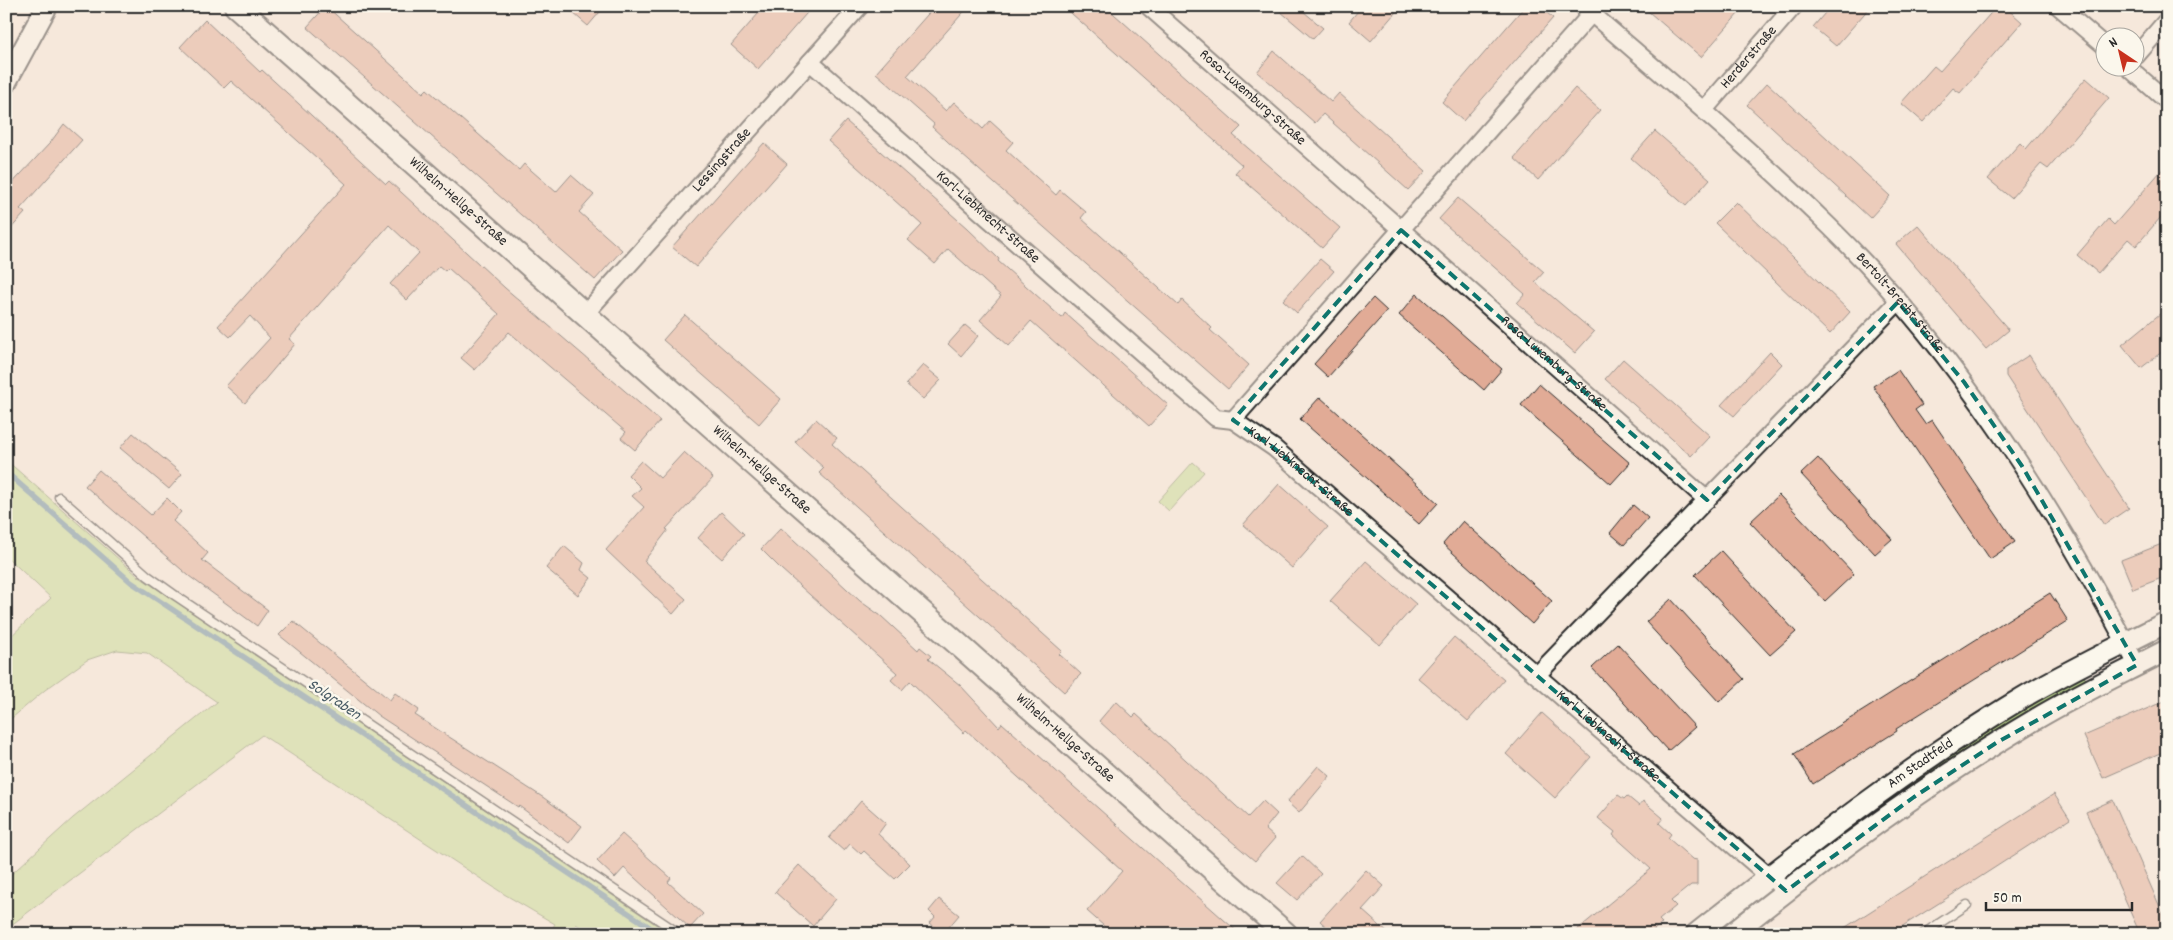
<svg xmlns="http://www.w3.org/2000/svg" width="2173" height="940" viewBox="0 0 2173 940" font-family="Dekko,sans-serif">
  <rect width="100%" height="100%" fill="#f6e8db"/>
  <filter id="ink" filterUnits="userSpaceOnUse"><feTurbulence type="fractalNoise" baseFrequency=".02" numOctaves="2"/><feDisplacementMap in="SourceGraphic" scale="10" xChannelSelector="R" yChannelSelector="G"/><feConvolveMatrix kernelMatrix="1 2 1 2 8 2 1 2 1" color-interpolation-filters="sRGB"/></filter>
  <g filter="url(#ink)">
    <!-- green -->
    <g fill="#c3dc92" stroke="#77845e">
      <path d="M6 460 138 576 670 934H591L576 924 571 934H560L552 929 555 924 504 894 262 735 6 929V879L73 818 217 702 147 653 117 650 87 660 45 690 6 723V641L51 598 6 556Z"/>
      <path d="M1193 462 1204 472 1169 511 1158 501Z"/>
      <path d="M2083 675 2087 681 1869 819 1865 813 1986 732Z"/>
    </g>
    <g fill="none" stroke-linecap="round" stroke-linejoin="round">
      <!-- stream -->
      <path stroke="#60879b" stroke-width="5.5" d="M6 472 131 582 660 934"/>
    </g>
    <!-- building -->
    <g fill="#e1ab96" stroke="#2b2b2b">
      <path d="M326 6 423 93 427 89 519 170 524 164 556 192 571 175 594 195 579 212 622 250 595 280 307 27Z"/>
      <path d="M565 6H605L588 26Z"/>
      <path d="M765 6H813L758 69 731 45Z"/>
      <path d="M935 6H969L907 76 946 111 954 102 983 129 990 121 1013 142 1006 150 1056 195 1060 190 1086 212 1081 218 1178 305 1182 300 1212 328 1210 330 1249 365 1228 389 961 154 932 127 934 124 876 73Z"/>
      <path d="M1063 6H1105L1241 127 1233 135 1340 228 1322 248 1235 173 1242 165Z"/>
      <path d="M1274 6H1297L1323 28 1313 39Z"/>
      <path d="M1362 6H1401L1371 41 1349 22Z"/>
      <path d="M1525 6H1539L1553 18 1463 121 1442 102Z"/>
      <path d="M1642 6H1745L1701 57Z"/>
      <path d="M1831 6H1871L1836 46 1813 27Z"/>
      <path d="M1997 6H2004L2022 22 1960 93 1953 88 1923 122 1901 103 1934 66 1940 71Z"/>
      <path d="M205 20 260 72 262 70 386 184 389 181 505 288 660 421 635 450 621 438 626 432 509 332 475 370 461 358 499 314 448 268 445 271 439 266 407 300 390 284 419 253 389 225 289 339 295 344 245 403 226 386 270 338 250 316 230 337 218 326 346 184 231 81 224 88 180 47Z"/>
      <path d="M1274 51 1331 102 1339 93 1426 171 1408 190 1323 114 1315 123 1257 72Z"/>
      <path d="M2086 78 2109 98 2048 169 2041 164 2011 198 1988 179 2020 143 2026 149Z"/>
      <path d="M1767 83 1890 196 1870 218 1747 105Z"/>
      <path d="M1575 88 1600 110 1538 180 1514 158Z"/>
      <path d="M846 121 967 228 999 259 998 261 1062 318 1065 313 1168 405 1149 426 1031 321 1009 346 980 320 1001 296 948 249 935 264 908 240 922 225 828 141Z"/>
      <path d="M64 124 82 140 20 209 25 213 6 234V190L50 143Z"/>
      <path d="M1655 131 1710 179 1686 206 1631 158Z"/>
      <path d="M764 143 787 164 696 267 672 247Z"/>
      <path d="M2167 164V210L2136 246 2128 239 2098 273 2077 255 2108 219 2114 225Z"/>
      <path d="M1458 198 1544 272 1535 282 1594 332 1575 353 1517 303 1525 294 1439 219Z"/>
      <path d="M1736 202 1850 312 1830 334 1715 223Z"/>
      <path d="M1918 225 2009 330 1986 349 1896 244Z"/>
      <path d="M1320 259 1334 271 1297 313 1283 300Z"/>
      <path d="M1417 294 1502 369 1484 390 1399 315Z"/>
      <path d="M1373 298 1387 311 1328 377 1314 364Z"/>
      <path d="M2167 308V348L2141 368 2122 345Z"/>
      <path d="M685 315 781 399 759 424 663 340Z"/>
      <path d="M965 325 978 336 961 356 948 344Z"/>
      <path d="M1770 352 1782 364 1734 416 1721 405Z"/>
      <path d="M2029 355 2129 508 2104 525 2006 376V370Z"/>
      <path d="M1623 359 1710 436 1691 456 1605 379Z"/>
      <path d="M923 365 941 380 923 399 906 384Z"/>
      <path d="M1898 370 1922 405 1915 410 1925 424 1932 420 2015 542 1990 559 1873 386Z"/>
      <path d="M1539 384 1630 463 1611 484 1521 405Z"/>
      <path d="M1320 397 1438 503 1419 524 1300 419Z"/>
      <path d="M816 419 837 438 832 444 1062 651 1059 654 1081 674 1064 692 819 473 824 468 795 442Z"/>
      <path d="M133 433 182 474 169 489 120 448Z"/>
      <path d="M684 452 713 478 666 529 668 530 644 561 686 599 673 614 606 550 644 507 632 496 641 488 628 475 641 461 660 478Z"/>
      <path d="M1818 458 1892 539 1875 554 1801 474Z"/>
      <path d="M99 470 151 515 167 498 181 512 173 521 208 553 202 560 268 610 257 626 189 576 85 486Z"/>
      <path d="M1279 484 1328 527 1292 568 1243 525Z"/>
      <path d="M1779 495 1854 574 1825 601 1750 522Z"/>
      <path d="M1633 505 1648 518 1624 545 1610 533Z"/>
      <path d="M721 512 744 534 722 559 698 538Z"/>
      <path d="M1463 521 1552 601 1532 624 1443 544Z"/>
      <path d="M781 528 860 601 881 616 918 650 920 647 931 656 928 659 960 685 999 727 1002 723 1240 934H1113L1087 911 1122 871 966 730 964 733 910 681 902 690 891 680 897 673 781 569 761 549Z"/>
      <path d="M2167 542V576L2133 589 2121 560Z"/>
      <path d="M564 546 584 563 581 570 591 578 578 595 546 568Z"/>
      <path d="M1721 551 1796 632 1770 655 1695 575Z"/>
      <path d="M1366 561 1416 604 1380 645 1330 601Z"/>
      <path d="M2050 593 2068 621 1896 729 1897 731 1813 784 1794 754Z"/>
      <path d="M1671 599 1744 679 1719 702 1646 622Z"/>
      <path d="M293 621 390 700 395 693 419 710 415 715 544 798 582 826 569 843 519 806 518 807 379 716 279 635Z"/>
      <path d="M1454 637 1504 680 1468 721 1418 678Z"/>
      <path d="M1618 644 1695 727 1668 751 1592 668Z"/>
      <path d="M2167 700V750L2103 778 2084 736Z"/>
      <path d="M1116 701 1133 717 1136 714 1248 817 1263 801 1277 814 1265 829 1275 838 1255 861 1217 829 1099 721Z"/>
      <path d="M1542 713 1591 757 1555 798 1506 754Z"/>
      <path d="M1318 766 1330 776 1299 813 1287 802Z"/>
      <path d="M2054 794 2070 819 1974 881 1890 934H1835Z"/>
      <path d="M1618 795 1624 799 1627 796 1639 806 1643 801 1663 818 1659 823 1671 834 1668 838 1692 859 1697 860V885H1691L1671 901 1676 906 1659 920 1662 923 1649 934H1572L1651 869 1613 835 1615 832 1598 818Z"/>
      <path d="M2113 800 2167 923V934H2140L2086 812Z"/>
      <path d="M861 801 886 823 878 834 910 864 895 879 864 851 861 854 850 844 844 851 829 838Z"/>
      <path d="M622 834 671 878 668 882 703 914 690 928 624 868 615 878 597 861Z"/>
      <path d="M1302 856 1321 874 1297 900 1277 883Z"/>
      <path d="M799 865 836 899 813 926 775 892Z"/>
      <path d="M1366 870 1384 886 1362 910 1389 934H1334L1320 921Z"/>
      <path d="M939 899 959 915 943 934 930 923 935 917 929 911Z"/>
    </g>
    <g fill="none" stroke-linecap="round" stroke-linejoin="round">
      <defs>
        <g id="service">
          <path d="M59 497 148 576 176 596 680 934"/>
          <path d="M1923 934 1967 905"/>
        </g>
        <g id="minor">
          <path id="s1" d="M1148 6 1707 500"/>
          <path id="s2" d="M1583 6C1667 79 1752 150 1830 227 1958 353 2055 508 2137 665"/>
          <path d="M2058 6 2106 47"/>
          <path d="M2136 56 2167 20"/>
          <path id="s3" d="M810 62 1216 418 1233 420 1274 448 1786 891"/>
          <path d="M2129 68 2167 101"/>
          <path id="s4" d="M1704 110 1794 6"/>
          <path id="s5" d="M585 314 860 6"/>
          <path d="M1233 420 1592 13"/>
          <path d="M1537 675 1898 302"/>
        </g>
        <g id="tertiary">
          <path d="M6 82 47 6"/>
          <path id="s6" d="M1696 934C1801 851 1907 767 2022 698 2069 670 2119 647 2167 622"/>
          <path d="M1732 934C1829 856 1929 782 2036 719 2078 694 2123 673 2167 650"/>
        </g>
        <g id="secondary">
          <path id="s7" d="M236 6 1286 934"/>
        </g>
      </defs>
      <!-- service casing -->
      <use href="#service" stroke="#2b2b2b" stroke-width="11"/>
      <!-- minor casing -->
      <use href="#minor" stroke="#2b2b2b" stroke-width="20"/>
      <!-- tertiary casing -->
      <use href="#tertiary" stroke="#2b2b2b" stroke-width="24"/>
      <!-- secondary casing -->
      <use href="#secondary" stroke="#2b2b2b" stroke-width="26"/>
      <!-- service -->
      <use href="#service" stroke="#fbf7ec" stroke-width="8"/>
      <!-- minor -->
      <use href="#minor" stroke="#fbf7ec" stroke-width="16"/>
      <!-- tertiary -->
      <use href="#tertiary" stroke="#fbf7ec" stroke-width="20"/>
      <!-- secondary -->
      <use href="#secondary" stroke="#fbf7ec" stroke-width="22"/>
    </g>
  </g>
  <!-- marked area -->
  <path d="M0 0H2173V940H0ZM1401 230 1707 500 1898 302 1964 382 2022 466 2137 665 1996 743 1914 797 1786 891 1274 448 1233 420Z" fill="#f6e8db" fill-opacity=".55" fill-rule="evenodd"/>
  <path fill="none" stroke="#0f766e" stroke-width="4" stroke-dasharray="10 6" stroke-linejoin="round" d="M1401 230 1707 500 1898 302 1964 382 2022 466 2137 665 1996 743 1914 797 1786 891 1274 448 1233 420Z"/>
  <g text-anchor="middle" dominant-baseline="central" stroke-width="5" stroke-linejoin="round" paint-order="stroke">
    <!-- street labels -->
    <g font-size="15" fill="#2b2b2b" stroke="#fbf7ec">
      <text stroke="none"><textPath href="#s4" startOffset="69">Herderstraße</textPath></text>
      <text stroke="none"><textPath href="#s1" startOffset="139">Rosa-Luxemburg-Straße</textPath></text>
      <text stroke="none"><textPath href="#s5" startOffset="206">Lessingstraße</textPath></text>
      <text stroke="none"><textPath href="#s7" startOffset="296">Wilhelm-Hellge-Straße</textPath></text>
      <text stroke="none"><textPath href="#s3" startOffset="236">Karl-Liebknecht-Straße</textPath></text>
      <text stroke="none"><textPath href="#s2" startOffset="435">Bertolt-Brecht-Straße</textPath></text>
      <text stroke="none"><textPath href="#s1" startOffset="541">Rosa-Luxemburg-Straße</textPath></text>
      <text stroke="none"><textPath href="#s7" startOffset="701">Wilhelm-Hellge-Straße</textPath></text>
      <text stroke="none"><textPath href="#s3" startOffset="642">Karl-Liebknecht-Straße</textPath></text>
      <text stroke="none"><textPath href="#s3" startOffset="1048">Karl-Liebknecht-Straße</textPath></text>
      <text stroke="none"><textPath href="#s7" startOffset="1106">Wilhelm-Hellge-Straße</textPath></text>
      <text stroke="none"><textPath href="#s6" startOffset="282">Am Stadtfeld</textPath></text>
    </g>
    <!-- water labels -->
    <g font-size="16" font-style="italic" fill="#465963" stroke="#fbf7ec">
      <text transform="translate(334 700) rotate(34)">Solgraben</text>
    </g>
  </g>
  <!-- margin -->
  <rect width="2173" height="940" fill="none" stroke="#fbf7ec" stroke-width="25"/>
  <rect x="12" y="12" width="2148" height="915" fill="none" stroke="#2b2b2b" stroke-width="2" filter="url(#ink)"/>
  <!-- north arrow -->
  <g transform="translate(2120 52) rotate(325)"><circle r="24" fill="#fbf7ec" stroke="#a8a59f"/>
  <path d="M0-4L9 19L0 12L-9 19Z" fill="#c8321e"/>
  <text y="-8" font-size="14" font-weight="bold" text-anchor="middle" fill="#2b2b2b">N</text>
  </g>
  <!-- scale -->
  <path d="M1986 902v8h146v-8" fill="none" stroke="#2b2b2b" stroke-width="2.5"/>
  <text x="1993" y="902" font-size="15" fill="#2b2b2b" stroke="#fbf7ec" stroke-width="4" paint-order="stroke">50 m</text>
</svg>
